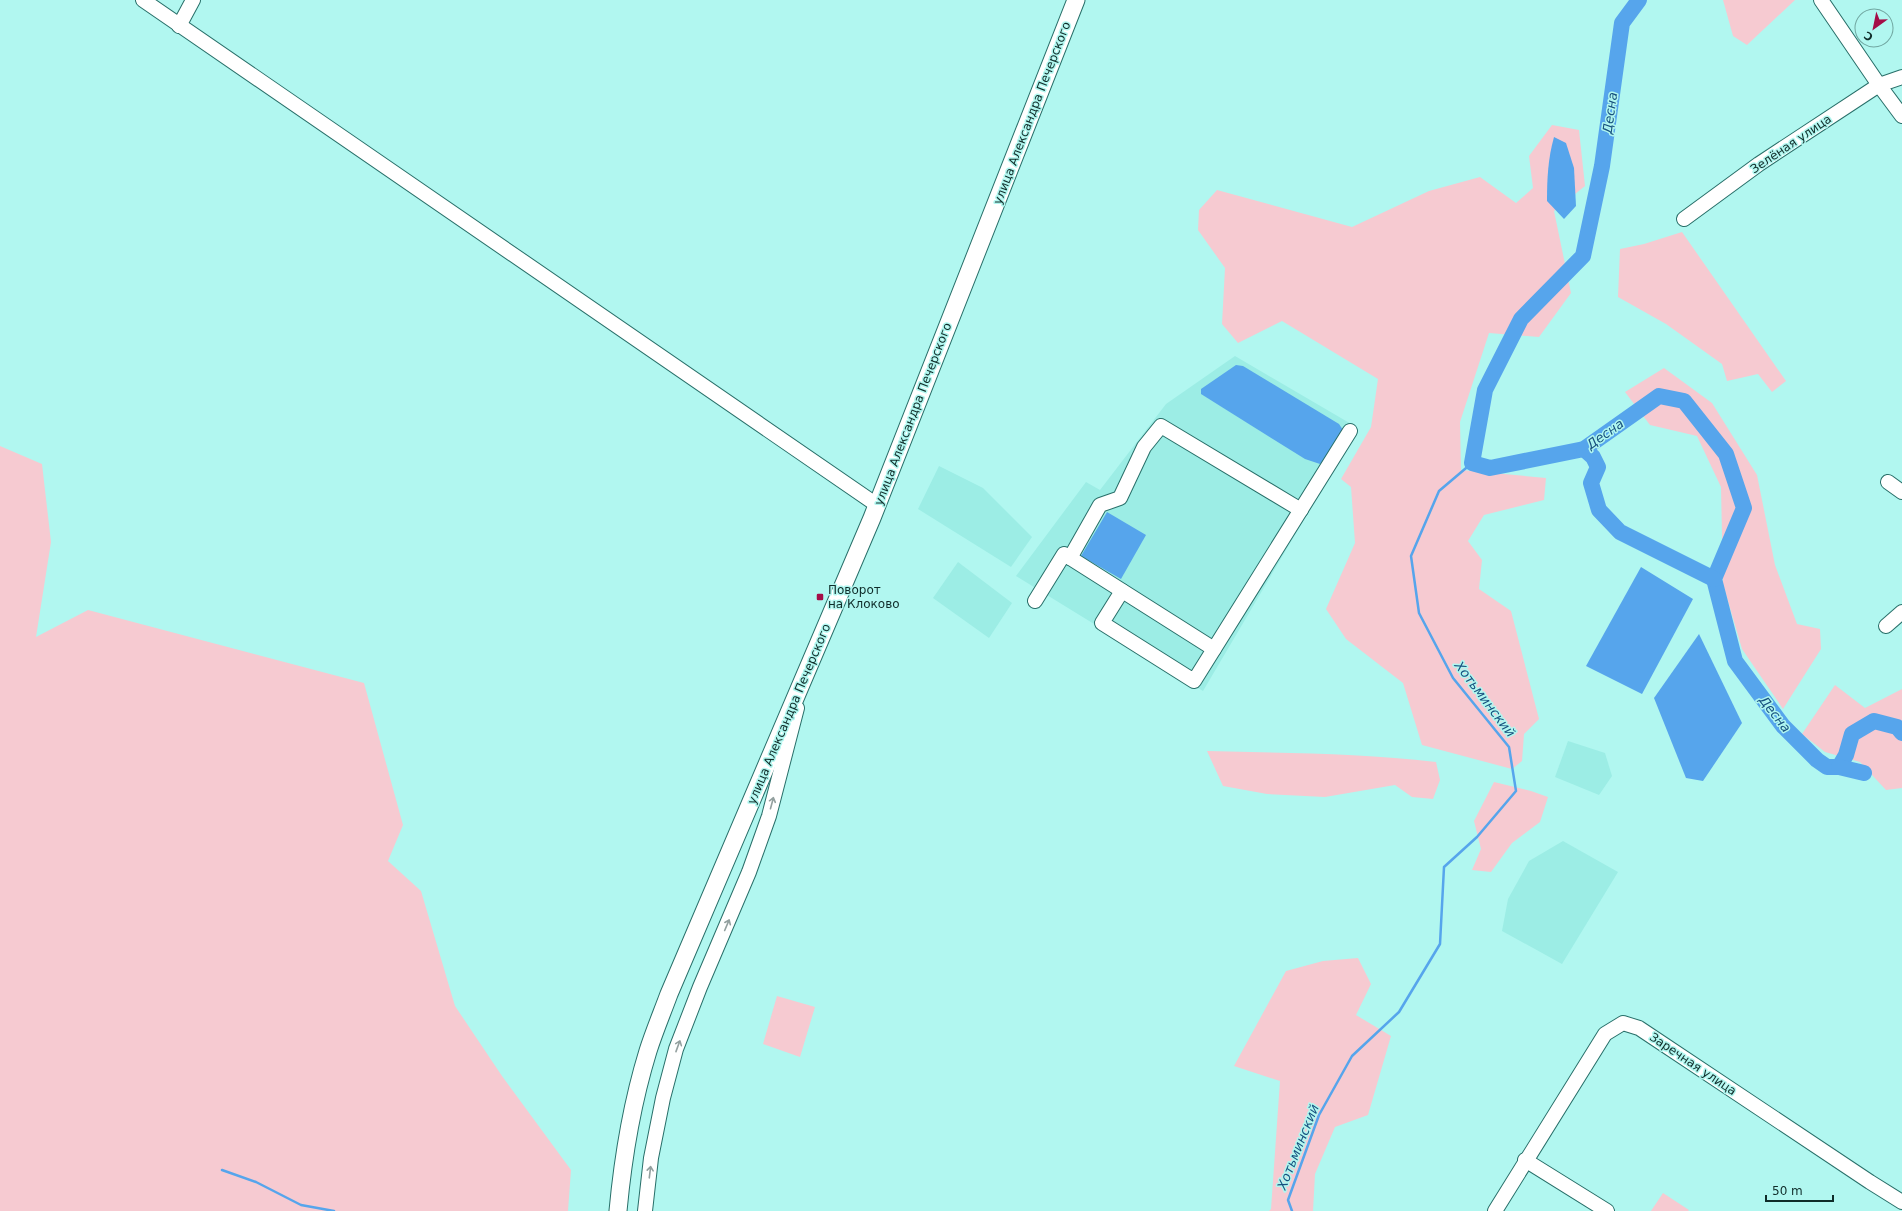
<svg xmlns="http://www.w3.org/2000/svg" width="1902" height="1211" viewBox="0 0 1902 1211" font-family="'DejaVu Sans',sans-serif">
  <rect width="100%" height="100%" fill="#b1f7f0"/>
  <!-- built -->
  <g fill="#9cede5">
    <path d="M1235 356 1358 428 1203 691 1016 576 1086 482 1100 490 1166 404Z"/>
    <path d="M939 466 983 488 1032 537 1011 567 918 509Z"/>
    <path d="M958 562 1012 603 989 638 933 598Z"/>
    <path d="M1568 741 1605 753 1612 776 1599 795 1555 777Z"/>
    <path d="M1563 841 1618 872 1562 964 1502 931 1508 899 1529 861Z"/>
  </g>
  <!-- green -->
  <g fill="#f6cad1">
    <path d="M1723 0H1795L1747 45 1733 36Z"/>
    <path d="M1552 125 1579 130 1585 186 1554 211 1571 293 1539 337 1489 333 1460 422 1461 470 1546 478 1544 500 1484 515 1468 541 1482 560 1479 589 1511 611 1539 719 1524 734 1522 761 1512 769 1422 745 1403 683 1346 639 1326 609 1355 543 1351 487 1341 479 1371 427 1378 379 1282 321 1238 343 1222 324 1225 268 1198 230 1199 210 1217 190 1352 227 1429 191 1480 177 1516 203 1533 188 1529 156Z"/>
    <path d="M1682 232 1786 381 1772 392 1758 374 1727 381 1722 364 1666 324 1618 297 1620 249 1644 244Z"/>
    <path d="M1664 368 1712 403 1757 475 1775 565 1797 624 1820 629 1821 649 1783 709 1742 649 1723 584 1721 487 1697 436 1650 425 1625 392Z"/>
    <path d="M0 446 42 464 51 542 36 637 88 610 364 683 403 825 388 861 421 891 455 1006 502 1076 571 1170 568 1211H0Z"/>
    <path d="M1835 685 1865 708 1902 689V788L1886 790 1860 762 1825 752 1802 734Z"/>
    <path d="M1207 751C1284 753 1360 753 1436 762L1440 780 1433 799 1412 797 1395 785 1325 797 1267 794 1223 786Z"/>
    <path d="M1494 782 1531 791 1548 797 1540 822 1512 843 1491 872 1472 870 1481 849 1474 821Z"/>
    <path d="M1358 958 1371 984 1356 1015 1391 1036 1368 1115 1335 1127 1315 1174 1313 1211H1269L1271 1209 1280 1081 1234 1066 1286 971 1323 961Z"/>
    <path d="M777 996 815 1007 800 1057 763 1044Z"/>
    <path d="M1663 1193 1689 1210 1688 1211H1651Z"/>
  </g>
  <!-- water -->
  <g fill="#56a5ec">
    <path d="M1554 137 1566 143 1574 168 1576 206 1564 219 1547 201C1547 179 1548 158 1554 137Z"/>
    <path d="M1236 365 1243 366 1339 424 1343 430 1328 460 1320 464 1305 459 1201 394V389Z"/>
    <path d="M1107 512 1146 535 1121 579 1081 556Z"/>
    <path d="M1641 567 1693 599 1642 694 1586 666Z"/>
    <path d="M1699 634 1742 723 1703 781 1686 778 1654 698Z"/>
  </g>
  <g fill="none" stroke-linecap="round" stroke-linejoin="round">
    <!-- stream -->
    <g stroke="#56a5ec" stroke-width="2.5">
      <path d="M222 1170 256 1182 301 1205 334 1211"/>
      <path d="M1292 1211 1288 1200 1319 1115 1352 1056 1399 1012 1440 944 1444 867 1477 837 1516 791 1509 747 1453 678 1419 613 1411 556 1439 491 1472 463"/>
    </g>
    <!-- river -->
    <g stroke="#56a5ec" stroke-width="16">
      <path d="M1639 0 1622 23 1602 166 1583 256 1521 319 1485 390 1472 463 1490 468 1584 449 1659 396 1684 401 1726 454 1744 508 1714 579 1735 661 1783 726 1817 760 1827 767H1839L1846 755 1852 734 1874 721 1897 727 1902 733"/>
      <path d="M1584 449 1593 457 1598 467 1591 483 1599 510 1620 532 1714 579"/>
      <path d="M1839 767 1864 773"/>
    </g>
    <defs>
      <g id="minor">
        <path d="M143 0 877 505"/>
        <path d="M1821 0 1879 85 1902 116"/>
        <path d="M179 26 193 0"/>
        <path d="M1684 219 1759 164 1879 85 1902 77"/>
        <path d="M1888 482 1902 492"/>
        <path d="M1070 558 1100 505 1120 498 1144 447 1161 426 1301 510"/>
        <path d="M1122 591 1102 623 1194 681 1214 649"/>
        <path d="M1035 601 1064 554 1214 649 1350 431"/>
        <path d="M1886 626 1902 612"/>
        <path d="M1525 1160 1607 1211"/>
        <path d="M645 1211 651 1158 663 1098 676 1049 700 987 749 872 769 816 797 708"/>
        <path d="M1495 1211 1605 1034 1623 1023 1639 1028 1870 1182 1902 1202"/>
      </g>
      <path id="major" d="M618 1211C623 1157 632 1103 648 1051 654 1032 662 1013 669 994L872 518 1076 0"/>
    </defs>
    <!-- minor casing -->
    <use href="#minor" stroke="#286f69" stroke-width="16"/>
    <!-- major casing -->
    <use href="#major" stroke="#286f69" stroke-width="19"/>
    <!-- minor -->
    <use href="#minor" stroke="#fff" stroke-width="14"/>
    <!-- major -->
    <use href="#major" stroke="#fff" stroke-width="17"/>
  </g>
  <!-- one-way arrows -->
  <defs><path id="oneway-shaft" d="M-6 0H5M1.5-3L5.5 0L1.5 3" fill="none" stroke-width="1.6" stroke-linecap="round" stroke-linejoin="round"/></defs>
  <g stroke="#93a09f">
    <use href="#oneway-shaft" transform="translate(772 803) rotate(-75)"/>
    <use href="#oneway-shaft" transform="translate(727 925) rotate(-67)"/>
    <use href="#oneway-shaft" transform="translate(678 1046) rotate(-70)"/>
    <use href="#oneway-shaft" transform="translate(650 1172) rotate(-83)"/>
  </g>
  <!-- markers -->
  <rect fill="#a40d47" stroke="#b1f7f0" stroke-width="1.5" x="816" y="593" width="8" height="8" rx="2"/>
  <g text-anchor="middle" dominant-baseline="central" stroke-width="3" stroke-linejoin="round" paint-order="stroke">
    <!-- street labels -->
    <g font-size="12" fill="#0f2c29" stroke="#b1f7f0">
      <text transform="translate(1032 113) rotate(-69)">улица Александра Печерского</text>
      <text transform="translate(1791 144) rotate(-34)">Зелёная улица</text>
      <text transform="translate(913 414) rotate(-69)">улица Александра Печерского</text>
      <text transform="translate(789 714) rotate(-67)">улица Александра Печерского</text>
      <text transform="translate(1693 1064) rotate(34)">Заречная улица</text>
    </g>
    <!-- poi labels -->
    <g font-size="12" fill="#0f2c29" stroke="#b1f7f0" text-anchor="start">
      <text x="828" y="590">Поворот<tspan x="828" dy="14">на Клоково</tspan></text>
    </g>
    <!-- water labels -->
    <g font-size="13" font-style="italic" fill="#17507e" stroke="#b1f7f0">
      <text transform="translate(1610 113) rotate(-82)">Десна</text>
      <text transform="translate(1605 434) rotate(-35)">Десна</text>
      <text transform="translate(1485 699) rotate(53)">Хотьминский</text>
      <text transform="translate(1775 714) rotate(52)">Десна</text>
      <text transform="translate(1298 1147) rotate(-68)">Хотьминский</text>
    </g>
  </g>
  <!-- north arrow -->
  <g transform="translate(1874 28) rotate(213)"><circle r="19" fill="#b1f7f0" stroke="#70a6a0"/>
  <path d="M0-3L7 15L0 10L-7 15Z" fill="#a40d47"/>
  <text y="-6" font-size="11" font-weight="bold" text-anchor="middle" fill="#0f2c29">С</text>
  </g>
  <!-- scale -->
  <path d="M1766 1195v6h67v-6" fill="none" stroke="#0f2c29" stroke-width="2"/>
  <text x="1772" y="1195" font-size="12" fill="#0f2c29" stroke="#b1f7f0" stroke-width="3" paint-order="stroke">50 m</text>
</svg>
